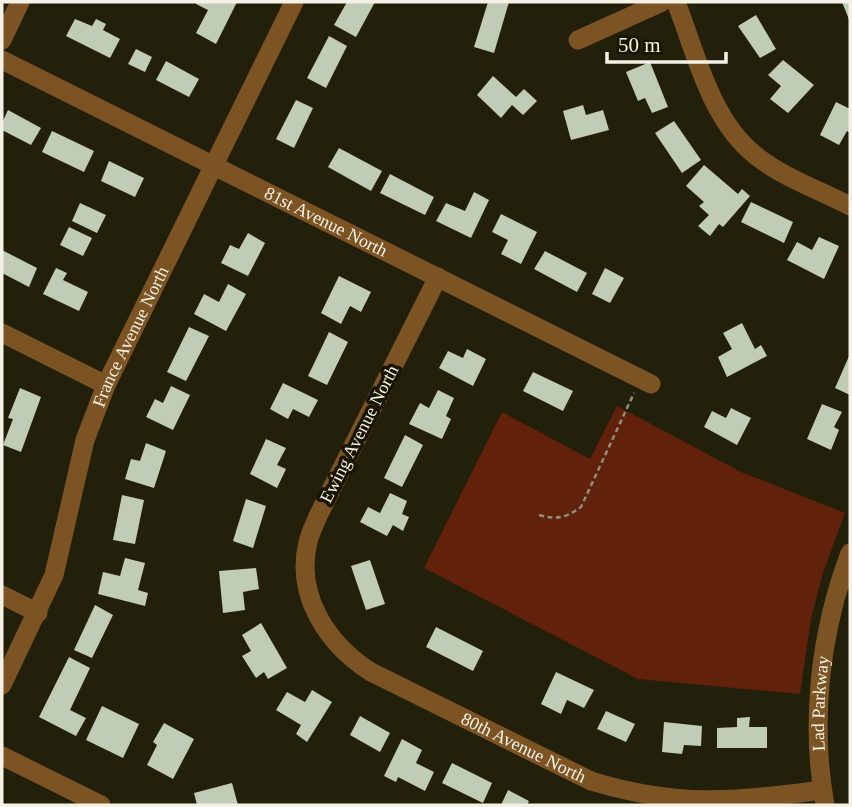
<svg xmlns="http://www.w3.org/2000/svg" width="852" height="807" viewBox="0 0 852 807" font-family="'Times New Roman',serif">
  <rect width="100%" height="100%" fill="#221f0b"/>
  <!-- green -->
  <path fill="#62210b" d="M617 406 741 472 845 513 822 576 811 619 800 694 638 679 424 568 502 412 590 459Z"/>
  <!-- building -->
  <g fill="#c0ccb5">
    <path d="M197 2H237L216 44 196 33 208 10 196 4Z"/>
    <path d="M347 2H375L356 37 334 25Z"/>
    <path d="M488 2H509L494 53 474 47Z"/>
    <path d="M842 2H850V22Z"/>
    <path d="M756 15 776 49 760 58 738 26Z"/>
    <path d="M75 19 92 26 96 19 106 24 103 30 120 39 110 58 66 36Z"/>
    <path d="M329 36 347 46 326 88 307 78Z"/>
    <path d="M136 49 152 57 145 72 128 64Z"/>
    <path d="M783 60 814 85 788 113 770 99 781 86 768 75Z"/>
    <path d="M166 61 199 79 189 97 156 80Z"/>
    <path d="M650 62 668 107 652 113 645 98 638 101 626 72Z"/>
    <path d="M493 76 516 97 524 89 537 101 523 115 512 105 501 118 477 95Z"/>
    <path d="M296 100 313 108 294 148 276 139Z"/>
    <path d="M836 102 850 109V133L847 131 839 145 820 135Z"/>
    <path d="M583 105 586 115 603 110 609 130 571 140 563 111Z"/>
    <path d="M8 110 41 128 31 145 2 130V123Z"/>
    <path d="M674 121 701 160 682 173 655 133Z"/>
    <path d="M52 131 94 151 84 172 42 152Z"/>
    <path d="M339 148 382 171 371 191 328 167Z"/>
    <path d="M109 161 144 178 135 197 101 181Z"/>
    <path d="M704 165 738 194 742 189 750 196 723 227 719 224 710 236 698 226 709 215 699 206 704 202 686 186Z"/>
    <path d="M390 174 434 197 425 215 380 193Z"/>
    <path d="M474 192 489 200 471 238 436 221 446 203 465 211Z"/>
    <path d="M751 202 793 222 784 243 741 222Z"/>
    <path d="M80 203 106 215 97 233 72 221Z"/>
    <path d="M501 214 537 232 521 264 501 254 508 240 492 232Z"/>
    <path d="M69 227 92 238 83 256 60 245Z"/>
    <path d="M248 233 265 243 248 276 221 263 230 245 239 249Z"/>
    <path d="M819 237 839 246 824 279 787 260 797 242 812 250Z"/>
    <path d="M2 250 37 268 29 287 2 273Z"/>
    <path d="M545 251 587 273 577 292 534 269Z"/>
    <path d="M56 268 67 273 63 280 88 292 79 311 43 294Z"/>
    <path d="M605 268 624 278 610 303 592 294Z"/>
    <path d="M339 276 371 292 361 312 350 306 341 324 321 313Z"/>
    <path d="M228 284 246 294 226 331 194 314 204 294 219 302Z"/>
    <path d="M742 323 755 349 761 345 767 356 727 377 718 357 732 349 723 333Z"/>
    <path d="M189 327 209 336 186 381 167 372Z"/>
    <path d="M329 332 348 342 327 385 308 376Z"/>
    <path d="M467 349 486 359 473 386 439 368 448 351 463 358Z"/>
    <path d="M850 354V395L835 388Z"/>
    <path d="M533 372 573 391 563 411 523 391Z"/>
    <path d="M283 383 318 400 309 417 293 409 288 419 270 409Z"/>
    <path d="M171 386 190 395 173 430 146 417 155 399 163 403Z"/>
    <path d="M20 388 41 397 21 452 3 445 13 419 8 418Z"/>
    <path d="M438 390 454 398 446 416 451 419 442 439 409 424 420 403 429 408Z"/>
    <path d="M822 404 842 412 834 427 839 430 831 450 807 439Z"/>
    <path d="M731 408 751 418 737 445 704 427 712 411 726 418Z"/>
    <path d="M405 435 423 445 402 487 384 478Z"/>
    <path d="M266 439 286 448 277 465 286 469 277 488 250 474Z"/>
    <path d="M146 443 166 451 154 488 125 479 131 459 140 461Z"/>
    <path d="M390 493 407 501 402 514 409 517 403 531 393 525 387 536 360 522 368 507 380 513Z"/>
    <path d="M122 495 144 500 135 544 113 540Z"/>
    <path d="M246 499 266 506 253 548 233 541Z"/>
    <path d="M125 558 145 563 138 590 148 593 145 606 98 594 103 572 120 576Z"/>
    <path d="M370 560 385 604 366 610 351 566Z"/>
    <path d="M256 568 259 589 243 592 245 610 223 613 219 571Z"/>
    <path d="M95 605 113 615 92 658 74 650Z"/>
    <path d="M261 623 287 668 268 679 264 672 256 678 242 656 251 651 242 635Z"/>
    <path d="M436 627 483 651 473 671 426 647Z"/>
    <path d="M69 657 90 668 70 710 86 718 76 736 39 717Z"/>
    <path d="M556 672 594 690 584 708 567 700 561 714 541 704Z"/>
    <path d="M312 690 332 702 307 742 296 734 301 725 276 710 287 692 305 702Z"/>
    <path d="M102 706 139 724 123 758 86 740Z"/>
    <path d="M606 711 635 724 626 742 597 729Z"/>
    <path d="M360 716 390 733 380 752 350 735Z"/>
    <path d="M750 717 749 727H767V748H717V728L737 727V718Z"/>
    <path d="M664 722 702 726 701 746 684 745 682 754 662 752Z"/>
    <path d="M164 723 194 739 173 779 147 765 157 745 153 742Z"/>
    <path d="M402 739 422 750 416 763 434 772 425 791 398 777 396 782 384 776Z"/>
    <path d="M452 763 492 783 483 803 442 783Z"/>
    <path d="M232 783 238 805H197L194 793Z"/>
    <path d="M508 790 529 801 527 805H501Z"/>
  </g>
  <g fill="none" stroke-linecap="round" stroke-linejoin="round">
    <!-- path -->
    <path stroke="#918f7f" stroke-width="2.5" stroke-dasharray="5 3.5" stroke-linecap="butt" d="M539 515C556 520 566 518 581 507L634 393"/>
    <!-- minor -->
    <g stroke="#7c5322" stroke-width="19">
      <path d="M676 2C696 53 710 119 755 155 782 177 819 190 850 206"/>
      <path d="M2 40 20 2"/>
      <path d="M578 40 662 2"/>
      <path id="s1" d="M2 60 651 384"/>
      <path id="s2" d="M438 277 318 516C315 524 310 533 308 542 295 595 327 644 371 672L591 781C676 807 735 802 822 790"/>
      <path d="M2 333 106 385"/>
      <path d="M2 595 38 613"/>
      <path id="s3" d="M2 685 54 575 85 440 106 385 294 2"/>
      <path d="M2 756 101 805"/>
      <path id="s4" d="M825 805C810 722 820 632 850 553"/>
    </g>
  </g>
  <g text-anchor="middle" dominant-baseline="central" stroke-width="7" stroke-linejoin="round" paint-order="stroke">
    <!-- street labels -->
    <g font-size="18" fill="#f4f2e5" stroke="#191503">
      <text stroke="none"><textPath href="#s1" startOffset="362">81st Avenue North</textPath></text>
      <text stroke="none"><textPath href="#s3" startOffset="373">France Avenue North</textPath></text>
      <text transform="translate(359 434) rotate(-63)">Ewing Avenue North</text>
      <text stroke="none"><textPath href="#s4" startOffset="102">Lad Parkway</textPath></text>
      <text stroke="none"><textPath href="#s2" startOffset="620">80th Avenue North</textPath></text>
    </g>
  </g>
  <!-- border -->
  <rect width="852" height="807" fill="none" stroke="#f4f2e5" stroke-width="7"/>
  <!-- scale -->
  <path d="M607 52v10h119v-10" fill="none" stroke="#f4f2e5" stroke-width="3.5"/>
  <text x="618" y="52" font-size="21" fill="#f4f2e5" stroke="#191503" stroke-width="5" paint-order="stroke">50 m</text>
</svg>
